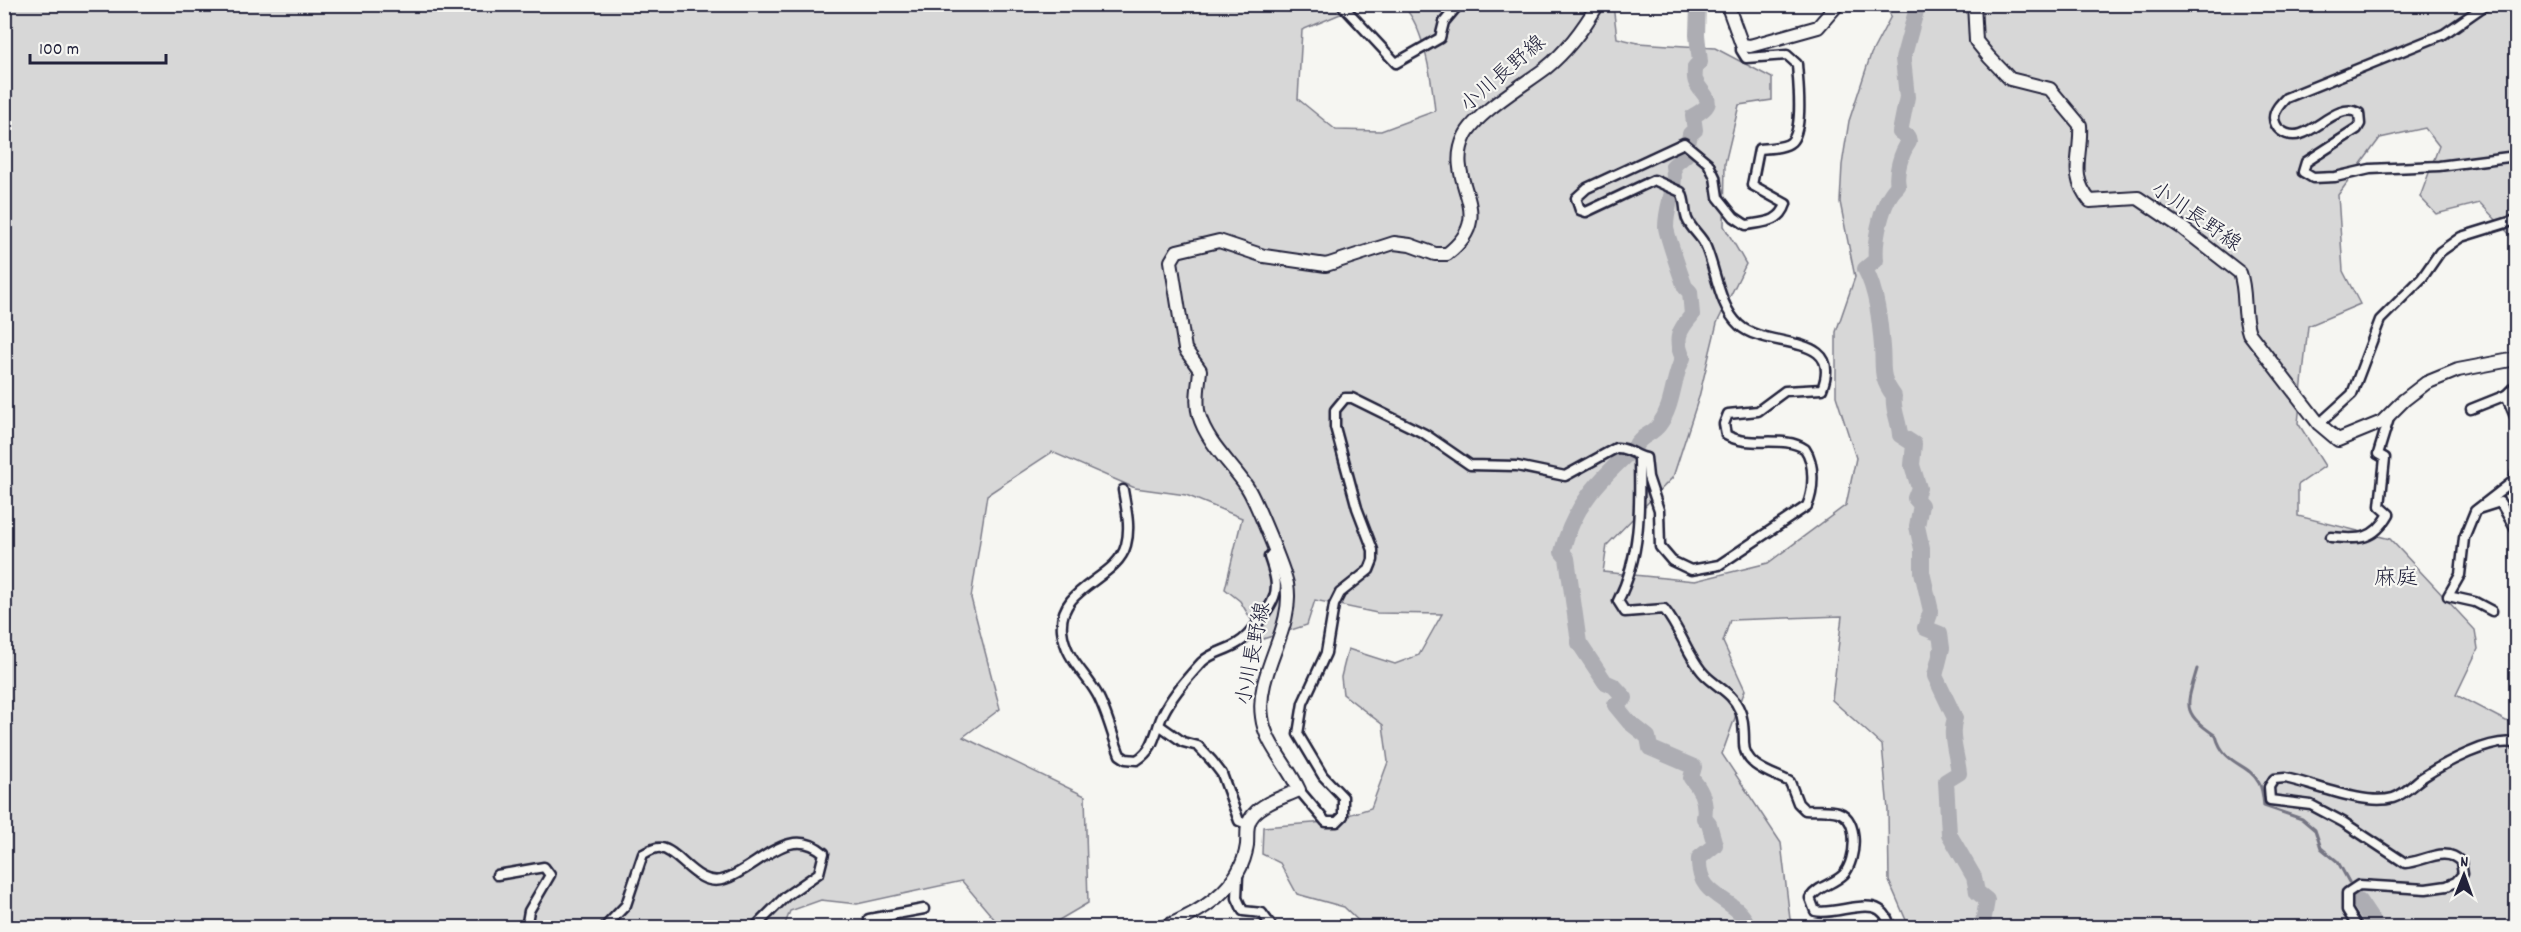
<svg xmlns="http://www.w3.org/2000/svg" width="2521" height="932" viewBox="0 0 2521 932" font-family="Dekko,'Klee One',sans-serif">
  <rect width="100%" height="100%" fill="#f6f6f2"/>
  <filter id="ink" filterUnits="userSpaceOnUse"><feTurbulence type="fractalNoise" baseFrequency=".0167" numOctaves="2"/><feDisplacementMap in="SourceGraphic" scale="12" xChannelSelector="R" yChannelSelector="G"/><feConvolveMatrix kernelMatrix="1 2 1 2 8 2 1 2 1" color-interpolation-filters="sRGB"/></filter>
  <g filter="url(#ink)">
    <!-- green -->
    <path fill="#d7d7d7" stroke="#7c7c89" stroke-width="1.5" d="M5 5H1362L1302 30 1298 99 1336 130 1381 131 1435 111C1432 82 1424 25 1402 5H1613L1617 38 1638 43 1715 48 1772 78V100L1739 105 1725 163 1724 226 1746 264 1717 323 1699 397 1673 477 1607 545 1603 572 1695 581 1768 563 1846 505 1856 458 1836 396V332L1855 277 1840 202 1842 165 1849 121 1871 54 1891 16 1885 5H2516V241L2480 203 2436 214 2420 197 2439 146 2425 128 2380 138 2338 195 2343 271 2360 304 2308 326 2298 423 2325 466 2298 485V516L2390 539 2475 630 2478 649 2456 695 2506 721 2516 722V927H1909L1889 881 1888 810 1882 745 1832 700 1842 616 1730 620 1723 642 1745 690 1722 754 1781 843 1790 919 1803 927H1365L1344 907 1297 894 1280 863 1262 854 1263 827 1326 822 1371 808 1388 762 1383 725 1343 694 1341 677 1348 649 1395 664 1419 655 1442 614 1377 613 1315 600 1307 625 1263 639 1240 601 1225 589 1242 518 1186 495 1135 488 1052 452 987 495 971 598 1000 709 963 737 1085 796 1088 903 1054 923 1001 927 962 881 857 904 821 900 790 911 784 927 5 928Z"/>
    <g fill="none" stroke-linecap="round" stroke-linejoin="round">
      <!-- stream -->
      <g stroke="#757583" stroke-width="3">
        <path d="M2197 669C2186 707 2181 712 2216 736 2224 766 2248 762 2259 783 2263 790 2263 799 2264 806L2302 819 2315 830 2321 848 2338 862 2349 882"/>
        <path d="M2357 896 2359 901"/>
      </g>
      <!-- river -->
      <g stroke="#adadb3" stroke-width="16">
        <path d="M1698 4 1697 35 1700 62 1695 67C1695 72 1694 79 1696 82 1703 97 1720 102 1693 116L1695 130 1690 134 1686 155 1673 166C1677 190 1666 204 1666 227 1666 233 1681 276 1685 287L1690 292 1692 315C1679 330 1674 339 1683 358 1672 379 1674 405 1659 425 1652 435 1639 436 1635 447 1601 478 1573 506 1562 552L1567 558 1579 643 1605 682 1614 686 1625 698 1615 705 1629 722 1648 737 1650 748 1694 767 1691 778C1701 789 1707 802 1704 818L1709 824 1715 845 1699 858C1697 902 1738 895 1749 928"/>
        <path d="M1918 4 1903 59 1907 97 1900 132 1908 137 1909 142C1901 153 1895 173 1898 186 1882 199 1874 240 1876 260L1865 269C1877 291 1880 322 1882 347 1884 369 1879 376 1894 396 1892 409 1899 420 1900 435L1914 444 1912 465 1919 488 1915 498 1921 505 1917 526 1922 549V572L1931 611 1925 628 1940 634 1942 648 1935 676 1955 718C1949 735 1957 755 1959 773L1946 781 1949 834 1974 877 1977 892 1987 900 1982 928"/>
        <path d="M2359 901 2377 928"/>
      </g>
      <defs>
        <g id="minor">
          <path d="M1341 4 1396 63 1440 38 1444 22 1459 4"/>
          <path d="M2487 4 2444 34 2286 98C2281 103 2274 110 2274 118 2274 122 2277 128 2280 130 2307 151 2332 99 2359 113L2360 124 2357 129 2306 162 2303 172 2313 178 2335 177 2370 169 2439 166 2516 156"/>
          <path d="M2516 385 2506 395 2516 419"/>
          <path d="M2471 409 2506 395"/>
          <path d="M2319 424 2352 394 2380 320 2422 278 2440 252 2461 237 2516 220"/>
          <path d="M1639 458C1640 507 1641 556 1618 601L1625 612 1664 609C1681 630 1689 659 1705 675 1718 688 1733 693 1740 711 1744 720 1744 733 1744 743 1744 767 1773 773 1790 782L1798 803 1805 810C1815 811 1828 809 1838 812 1860 819 1856 860 1844 874 1833 885 1819 885 1810 898L1815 911C1839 917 1883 888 1890 928"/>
          <path d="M1123 490C1126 508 1131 527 1126 545 1117 580 1058 586 1062 630 1065 658 1084 671 1097 694 1107 712 1112 735 1120 755L1126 759 1137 760C1155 749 1155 731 1163 714 1171 697 1189 676 1202 662 1212 652 1226 651 1238 643 1249 637 1270 609 1274 597 1279 584 1273 570 1269 557L1274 551"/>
          <path d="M2478 509 2500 502 2516 530"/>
          <path d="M2331 537C2360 540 2374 540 2389 514L2380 506 2385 458 2378 454 2390 415"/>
          <path d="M2492 611 2475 602 2448 596 2460 575 2464 538 2475 511 2515 480 2516 473"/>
          <path d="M1159 725 1183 742 1198 746 1212 761 1222 774 1239 821 1247 824"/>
          <path d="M1299 790 1326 822H1337L1343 816V797L1323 776 1298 734 1303 703 1326 653 1334 605 1340 593 1369 570 1373 560V550L1357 508 1335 427V410L1345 398H1352L1425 434 1470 465 1517 466 1565 476 1616 448C1628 447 1635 456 1646 458L1648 477 1659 510 1660 547 1672 561 1691 570 1719 565 1807 506C1814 491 1815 463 1805 449 1783 434 1751 449 1726 435L1724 424 1728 414 1758 411 1785 391 1822 389C1845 331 1765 350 1739 325 1719 307 1716 269 1705 245 1701 236 1691 229 1687 219 1684 210 1686 201 1681 192L1654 180 1586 212 1580 210 1576 198 1587 188 1684 143 1708 163 1715 177 1718 197 1734 217 1746 225C1764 222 1780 223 1786 204L1752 185 1759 149C1767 148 1785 148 1791 142 1804 130 1798 81 1797 64L1787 55 1746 58 1741 50 1742 45"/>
          <path d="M497 875 544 867 550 875 529 911 526 928"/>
          <path d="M1238 875 1237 898 1243 911 1262 913 1273 928"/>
          <path d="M604 928 626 905 643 854C649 851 655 847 661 848 680 851 697 889 725 879 759 867 789 823 824 853L819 873 786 896 754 928"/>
          <path d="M869 928V919L924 909"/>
          <path d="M2358 928 2347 910V893L2359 885 2426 889 2447 886 2456 882 2463 874 2461 862C2446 845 2423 862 2405 863L2343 822 2311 805 2270 800 2269 787 2274 779 2285 778C2315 784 2364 806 2393 798 2404 795 2414 783 2423 777 2443 764 2494 736 2516 744"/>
        </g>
        <g id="secondary">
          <path d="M1727 4 1742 45 1750 46 1818 27 1838 4"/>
          <path d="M1974 4 1976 41 1989 57 2010 79 2050 89 2080 125C2082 157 2068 174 2090 201L2138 198 2181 227 2240 273C2247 293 2242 313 2249 333L2319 424 2338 440 2382 422 2404 400 2426 383 2458 370 2516 359"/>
          <path d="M1162 928C1200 913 1241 889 1247 845 1248 833 1245 824 1254 814 1265 802 1284 797 1299 790 1288 765 1265 744 1262 717 1255 672 1295 629 1287 584 1284 569 1255 499 1247 487 1232 464 1207 443 1199 415 1195 401 1199 384 1200 370L1185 349 1171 261 1177 251 1219 241 1264 256 1326 265 1394 243 1410 245 1435 254H1447C1501 212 1442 183 1465 136 1476 113 1525 84 1546 68 1567 51 1584 28 1598 4"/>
        </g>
      </defs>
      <!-- minor casing -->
      <use href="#minor" stroke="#22223b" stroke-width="13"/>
      <!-- secondary casing -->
      <use href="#secondary" stroke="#22223b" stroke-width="16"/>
      <!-- minor -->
      <use href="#minor" stroke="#f6f6f2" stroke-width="8"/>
      <!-- secondary -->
      <use href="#secondary" stroke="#f6f6f2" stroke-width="12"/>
    </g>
  </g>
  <g text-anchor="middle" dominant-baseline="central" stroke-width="4.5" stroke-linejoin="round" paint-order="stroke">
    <!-- street labels -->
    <g font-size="21" fill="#22223b" stroke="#f6f6f2">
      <text transform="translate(1504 75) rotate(-41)">小川長野線</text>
      <text transform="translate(2195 218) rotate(35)">小川長野線</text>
      <text transform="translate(1255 654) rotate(-79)">小川長野線</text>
    </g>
    <!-- neighbourhood labels -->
    <g font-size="22" fill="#22223b" stroke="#f6f6f2">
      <text x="2396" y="579">麻庭</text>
    </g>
  </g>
  <!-- margin -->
  <rect width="2521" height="932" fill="none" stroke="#f6f6f2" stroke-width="24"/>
  <rect x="12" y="12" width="2497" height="908" fill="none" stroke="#22223b" stroke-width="2" filter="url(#ink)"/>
  <!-- north arrow -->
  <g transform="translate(2464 875) rotate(1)" stroke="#f6f6f2" stroke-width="4.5" paint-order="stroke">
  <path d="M0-4.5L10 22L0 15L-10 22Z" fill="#22223b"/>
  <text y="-9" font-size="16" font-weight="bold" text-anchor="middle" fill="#22223b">N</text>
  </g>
  <!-- scale -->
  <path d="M30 54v9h136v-9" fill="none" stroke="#22223b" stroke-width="3"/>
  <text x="39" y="54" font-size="18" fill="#22223b" stroke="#f6f6f2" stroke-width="4.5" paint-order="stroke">100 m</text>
</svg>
